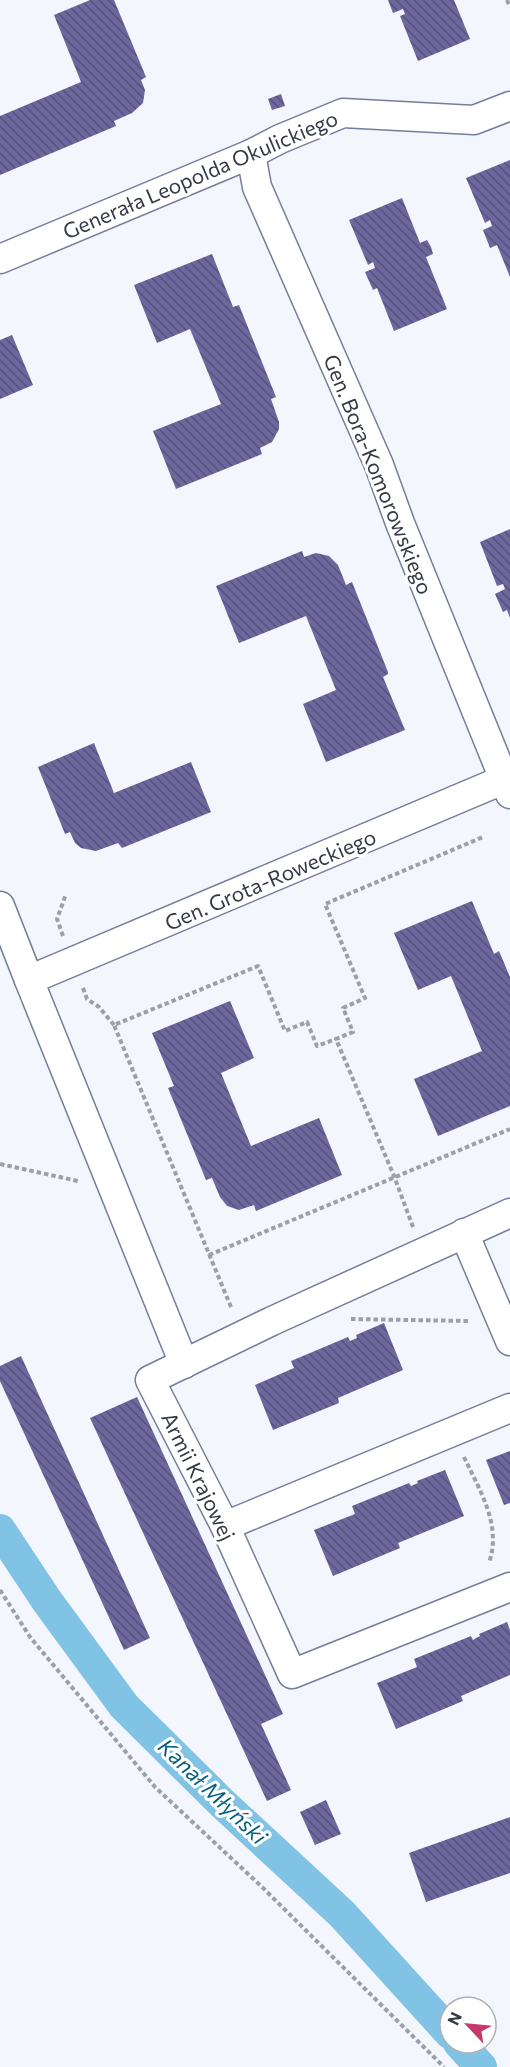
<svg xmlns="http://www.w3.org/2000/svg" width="510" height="2067" viewBox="0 0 510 2067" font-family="Commissioner,sans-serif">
  <defs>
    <pattern id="building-back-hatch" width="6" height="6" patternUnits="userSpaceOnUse" patternTransform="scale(1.5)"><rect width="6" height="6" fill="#6d679d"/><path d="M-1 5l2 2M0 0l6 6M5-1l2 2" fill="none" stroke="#56527b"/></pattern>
  </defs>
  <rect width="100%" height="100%" fill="#f3f6fc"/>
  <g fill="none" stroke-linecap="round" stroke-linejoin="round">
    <!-- canal -->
    <g stroke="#81c3e5" stroke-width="32">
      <path d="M0 1530 47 1601 124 1706 222 1803 342 1914 450 2033"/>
      <path d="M459 2043 481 2067"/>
    </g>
  </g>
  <!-- building -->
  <g fill="url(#building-back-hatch)">
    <path d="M90 0H114L146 77 141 80 145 90 143 103 132 113 114 121 116 126 0 175V116L81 82 54 15Z"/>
    <path d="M388 0H454L470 39 418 61 400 16 405 14 403 9 393 13Z"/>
    <path d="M281 94 285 106 272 110 268 99Z"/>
    <path d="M510 160V277L497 245 490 248 483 230 492 226 490 220 485 223 466 178Z"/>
    <path d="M402 198 420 243 427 240 431 247 433 254 426 257 447 309 394 331 377 288 373 290 365 272 375 268 373 262 368 265 349 220Z"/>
    <path d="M212 254 233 307 239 305 276 397 271 399 279 422V429L272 442 260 448 262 454 176 489 153 431 221 404 190 329 157 343 134 285Z"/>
    <path d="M12 335 33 385 0 399V340Z"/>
    <path d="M510 529V618L507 610 503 612 495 594 505 589 503 584 497 586 480 542Z"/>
    <path d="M302 551 304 557 316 553 329 556 338 565 346 585 352 582 388 672V674L383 677 405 730 326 762 303 704 336 690 306 616 239 643 216 586Z"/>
    <path d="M94 743 114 793 191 762 211 812 122 848 118 843 96 851 81 848 75 843 70 832 65 834 38 767Z"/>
    <path d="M472 901 494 954 499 951 510 977V1106L438 1136 414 1079 482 1051 451 976 418 990 394 933Z"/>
    <path d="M230 1001 254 1058 221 1073 251 1146 319 1118 342 1175 256 1211 254 1205 239 1210 227 1206 220 1197 212 1178 206 1180 168 1088 174 1086 152 1033Z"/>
    <path d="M384 1323 403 1370 338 1398 339 1403 273 1430 255 1385 294 1368 291 1361 348 1337 350 1341 357 1338 356 1335Z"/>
    <path d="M21 1356 150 1638 124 1650 0 1381V1366Z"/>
    <path d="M137 1397 283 1714 261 1724 291 1790 267 1801 90 1418Z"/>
    <path d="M510 1451V1503L504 1505 486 1460Z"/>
    <path d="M445 1470 464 1516 398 1543 400 1548 333 1576 314 1530 355 1514 352 1506 409 1483 411 1486 418 1483 417 1481Z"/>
    <path d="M507 1622 510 1630V1675L461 1696 463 1701 396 1729 377 1683 417 1667 414 1659 471 1636 473 1640 476 1638 480 1636 479 1634Z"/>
    <path d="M326 1800 341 1834 315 1845 300 1812Z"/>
    <path d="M510 1817V1873L426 1902 409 1853Z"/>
  </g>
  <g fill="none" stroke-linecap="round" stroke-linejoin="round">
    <defs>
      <g id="street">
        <path d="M251 154 257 187 379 465 400 523 510 794"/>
        <path d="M0 259 251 154 280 139 343 113 474 120 510 106"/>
        <path d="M0 906 29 980 510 777"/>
        <path d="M29 980 184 1364"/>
        <path d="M510 1213 272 1321 150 1380 225 1526 292 1674 510 1587"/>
        <path d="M464 1233 510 1341"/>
        <path d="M225 1526 510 1408"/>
      </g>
    </defs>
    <!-- street casing -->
    <use href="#street" stroke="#747e9b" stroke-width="31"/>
    <!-- path -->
    <g stroke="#9b9fa7" stroke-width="4" stroke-dasharray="4.5 3" stroke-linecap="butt">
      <path d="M507 0 510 7"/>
      <path d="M63 936 57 919 66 894"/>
      <path d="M83 988 87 999 99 1007 114 1025"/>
      <path d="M0 1164 78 1181"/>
      <path d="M413 1227 394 1176 336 1039 353 1032 343 1008 365 998 325 904 483 837"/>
      <path d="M209 1255 510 1129"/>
      <path d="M231 1307 114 1025 258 966 285 1031 307 1022 317 1046 336 1039"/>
      <path d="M351 1319 470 1321"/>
      <path d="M464 1457C480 1491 502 1525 489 1563"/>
      <path d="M0 1590 30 1637 155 1787 261 1886 444 2067"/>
    </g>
    <!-- street -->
    <use href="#street" stroke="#fff" stroke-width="28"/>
  </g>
  <g text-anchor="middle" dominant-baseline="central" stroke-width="6" stroke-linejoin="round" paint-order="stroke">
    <!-- street labels -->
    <g font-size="21" fill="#343945" stroke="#fff">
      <text transform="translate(200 174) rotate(-23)">Generała Leopolda Okulickiego</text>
      <text transform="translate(379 474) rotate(68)">Gen. Bora-Komorowskiego</text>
      <text transform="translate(270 879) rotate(-23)">Gen. Grota-Roweckiego</text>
      <text transform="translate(199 1476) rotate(64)">Armii Krajowej</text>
    </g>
    <!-- water labels -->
    <g font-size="22" font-style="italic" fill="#075e7f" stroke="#fff">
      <text transform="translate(213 1791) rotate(44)">Kanał Młyński</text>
    </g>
  </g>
  <!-- north arrow -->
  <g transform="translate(468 2025) rotate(296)"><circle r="28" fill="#ffffff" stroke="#aeb0b5" stroke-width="1.5"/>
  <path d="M0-4.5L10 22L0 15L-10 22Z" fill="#c5396c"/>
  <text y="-9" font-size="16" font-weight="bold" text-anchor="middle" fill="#343945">N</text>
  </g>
</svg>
